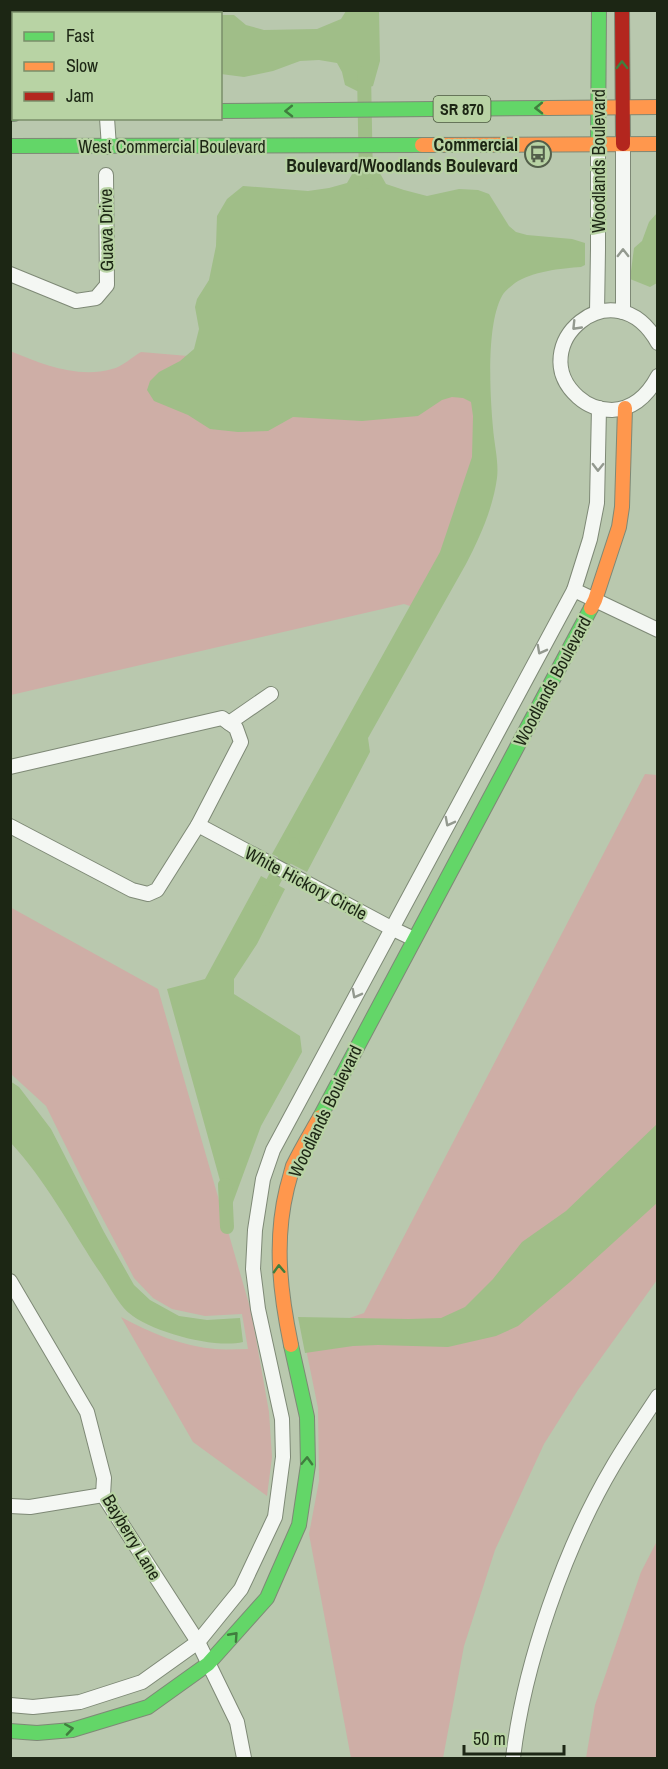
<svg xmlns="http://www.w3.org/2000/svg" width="668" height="1769" viewBox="0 0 668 1769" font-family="'Archivo Narrow',sans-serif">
  <rect width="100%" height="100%" fill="#b9c8ae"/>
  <!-- green -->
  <g fill="#ceaea6">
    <path d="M10 351C42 364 78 379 112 369 122 367 132 357 141 352L474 380 486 448 419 609 404 604 11 695Z"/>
    <path d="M645 774 657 775V1280L578 1390 544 1444 495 1550 464 1646 443 1758H351L309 1534 319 1481 318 1408 303 1334 364 1313Z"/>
    <path d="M10 907 158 989 251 1311 269 1412 272 1457 267 1496 193 1442 121 1317C150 1333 182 1346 215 1349 226 1350 237 1349 248 1349L242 1314 205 1316 172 1309 153 1298 134 1278 84 1183 46 1106 11 1074Z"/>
    <path d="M657 1541V1758H586L595 1705 641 1572Z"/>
  </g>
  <!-- water -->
  <g fill="#a0be88">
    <path d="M346 11H379L380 61 373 86 357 91 345 85 342 72 337 63 319 60 300 61 273 71 244 77 221 74V15H234L246 25 264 30 317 29 341 19Z"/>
    <path d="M371 165 377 168 386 184 404 190 427 196 459 189 478 190 489 194 509 226 516 232 527 235 572 239 585 243V265L581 267C562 268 531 272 515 283 511 286 504 292 502 296 486 325 490 395 493 428 494 443 499 462 497 478 493 508 480 537 466 564L368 738 370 752 307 872 272 854 440 552 472 457 473 416 471 402 463 398 452 397 442 400 418 416 362 421 293 417 268 431 238 432 210 429 188 415 154 401 147 390 150 381 159 372 180 361 194 349 199 329 195 307 197 299 209 280 216 246 217 216 227 199 243 186 308 191 329 188 347 183 355 169Z"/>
    <path d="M657 213V283L650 287 630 279 634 248 642 241 649 222Z"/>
    <path d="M261 876 285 889 257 944 234 979V994L300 1036 302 1052 261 1126 229 1213 167 989 205 979Z"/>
    <path d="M10 1081 19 1087 51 1129 104 1232 134 1285 150 1300 179 1316 207 1320 240 1318 243 1342C215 1349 151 1332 129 1313 118 1304 106 1280 97 1268 69 1225 46 1181 11 1143Z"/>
    <path d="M657 1124V1203L570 1282 518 1326 496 1336 448 1347 378 1345 353 1346 305 1353 298 1317 409 1319 441 1318 465 1307 493 1279 522 1242 566 1211Z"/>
  </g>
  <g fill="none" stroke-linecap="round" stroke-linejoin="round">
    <!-- canal -->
    <g stroke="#a0be88" stroke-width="14">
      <path d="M364 73 366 182"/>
      <path d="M264 899 293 844"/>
      <path d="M225 1185 227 1227"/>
    </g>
    <defs>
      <g id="street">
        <path d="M100 10 101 14"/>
        <path d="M107 118 109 147"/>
        <path d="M623 144V312"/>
        <path d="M10 274 76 301 96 298 107 285 106 175"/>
        <path d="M597 312 598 249V144"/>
        <path d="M658 343C614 264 522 347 578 397 587 405 599 410 612 410 634 409 648 395 658 376"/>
        <path d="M574 590 658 630"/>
        <path d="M229 723 271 694"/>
        <path d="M10 767 222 718 236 728 241 742 198 825 157 890 148 894 132 890 10 826"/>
        <path d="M198 825 391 928 414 939"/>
        <path d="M10 1281 87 1412 104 1478 103 1495 198 1642 237 1722 244 1758"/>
        <path d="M10 1506 30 1507 103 1495"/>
        <path d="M10 1705 33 1707 80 1702 142 1682 198 1642 241 1589 275 1517 283 1457 282 1419 258 1309 253 1269 255 1230 263 1179 273 1150 574 590 590 539 597 503 599 408"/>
        <path d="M513 1758C524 1664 565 1547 613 1466 627 1442 643 1419 658 1396"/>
      </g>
      <g id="fast">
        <path d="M220 111 547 108"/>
        <path d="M10 114H14"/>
        <path d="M598 144 599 10"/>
        <path d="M10 146 422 145"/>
        <path d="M320 1117 591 608"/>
        <path d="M10 1731 37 1733 72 1730 148 1707 208 1664 267 1598 299 1525 308 1465 307 1417 291 1345"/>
      </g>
      <g id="slow">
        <path d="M547 108 658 107"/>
        <path d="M422 145 658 144"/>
        <path d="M591 608 595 600 619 527 622 507 625 408"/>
        <path d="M291 1345C280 1292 274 1241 287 1188 289 1181 291 1173 293 1166 301 1149 311 1133 320 1117"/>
      </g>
      <path id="jam" d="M622 10 623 144"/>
    </defs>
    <!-- street casing -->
    <use href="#street" stroke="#7e8976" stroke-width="16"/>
    <!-- fast casing -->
    <use href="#fast" stroke="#7e8976" stroke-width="16"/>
    <!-- slow casing -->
    <use href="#slow" stroke="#7e8976" stroke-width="16"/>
    <!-- jam casing -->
    <use href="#jam" stroke="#7e8976" stroke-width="16"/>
    <!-- street -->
    <use href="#street" stroke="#f4f7f3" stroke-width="14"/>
    <!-- fast -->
    <use href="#fast" stroke="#63d668" stroke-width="14"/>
    <!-- slow -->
    <use href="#slow" stroke="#ff974d" stroke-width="14"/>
    <!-- jam -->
    <use href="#jam" stroke="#b3261e" stroke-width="14"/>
  </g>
  <!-- one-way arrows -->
  <defs><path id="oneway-chevron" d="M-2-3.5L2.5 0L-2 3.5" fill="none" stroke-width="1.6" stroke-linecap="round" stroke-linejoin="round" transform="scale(1.5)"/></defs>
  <g stroke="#407e3e">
    <use href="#oneway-chevron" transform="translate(622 65) rotate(-90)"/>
    <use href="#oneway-chevron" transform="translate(539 108) rotate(179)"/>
    <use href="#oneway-chevron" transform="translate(289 111) rotate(179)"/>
    <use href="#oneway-chevron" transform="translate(279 1269) rotate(-92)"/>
    <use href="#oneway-chevron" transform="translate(307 1461) rotate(-88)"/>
    <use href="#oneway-chevron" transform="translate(234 1636) rotate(-48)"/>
    <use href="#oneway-chevron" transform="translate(69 1729) rotate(-9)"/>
  </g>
  <g stroke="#93998f">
    <use href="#oneway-chevron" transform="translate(623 253) rotate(-90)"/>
    <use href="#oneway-chevron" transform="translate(576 326) rotate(134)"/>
    <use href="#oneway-chevron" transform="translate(598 467) rotate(91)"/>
    <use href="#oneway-chevron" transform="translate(541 650) rotate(118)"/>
    <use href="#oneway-chevron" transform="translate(449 822) rotate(118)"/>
    <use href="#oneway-chevron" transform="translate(356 994) rotate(118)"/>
  </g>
  <!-- icons -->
  <defs>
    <symbol id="bus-ring" viewBox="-11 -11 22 22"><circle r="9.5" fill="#b8d3a4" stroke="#535f4a" stroke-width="1.5"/><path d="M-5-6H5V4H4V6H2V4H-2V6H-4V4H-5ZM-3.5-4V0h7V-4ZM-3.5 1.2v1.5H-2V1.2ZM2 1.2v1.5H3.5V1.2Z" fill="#535f4a"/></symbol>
  </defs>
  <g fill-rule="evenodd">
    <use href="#bus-ring" x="523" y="139" width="30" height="30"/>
  </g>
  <g text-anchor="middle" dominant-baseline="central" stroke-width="4.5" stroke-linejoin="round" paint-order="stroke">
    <!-- shield labels -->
    <rect fill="#b8d3a4" stroke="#4b5a3f" stroke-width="1.5" x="433.5" y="96" width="57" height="26" rx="4.5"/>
    <g font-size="16" font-weight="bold" fill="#1c2614">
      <text x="462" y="109">SR 870</text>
    </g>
    <!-- poi labels -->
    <g font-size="18" font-weight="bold" fill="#1c2614" stroke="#b8d3a4" text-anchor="end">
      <text x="518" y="144">Commercial<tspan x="518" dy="21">Boulevard/Woodlands Boulevard</tspan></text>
    </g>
    <!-- street labels -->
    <g font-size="18" fill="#1c2614" stroke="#b8d3a4">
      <text x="172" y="146">West Commercial Boulevard</text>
      <text transform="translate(598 161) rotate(-90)">Woodlands Boulevard</text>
      <text transform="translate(106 230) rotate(-91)">Guava Drive</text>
      <text transform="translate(552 681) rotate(-62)">Woodlands Boulevard</text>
      <text transform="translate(306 883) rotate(28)">White Hickory Circle</text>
      <text transform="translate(325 1111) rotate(-64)">Woodlands Boulevard</text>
      <text transform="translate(132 1537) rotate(59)">Bayberry Lane</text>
    </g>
  </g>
  <!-- border -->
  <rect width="668" height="1769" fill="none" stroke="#1c2614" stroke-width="24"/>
  <!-- legend -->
  <rect x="12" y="12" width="210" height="108" fill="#b8d3a4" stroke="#7a8e6a" stroke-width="1.5"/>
  <rect x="24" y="32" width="30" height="9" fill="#63d668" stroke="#7a8e6a" stroke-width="1.5"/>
  <text x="66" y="42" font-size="18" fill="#1c2614">Fast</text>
  <rect x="24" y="62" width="30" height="9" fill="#ff974d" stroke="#7a8e6a" stroke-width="1.5"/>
  <text x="66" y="72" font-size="18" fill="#1c2614">Slow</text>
  <rect x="24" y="92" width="30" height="9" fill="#b3261e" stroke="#7a8e6a" stroke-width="1.5"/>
  <text x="66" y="102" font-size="18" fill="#1c2614">Jam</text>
  <!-- scale -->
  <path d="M464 1745v9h100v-9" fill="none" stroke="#1c2614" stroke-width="3"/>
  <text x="473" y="1745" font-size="18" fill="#1c2614" stroke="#b8d3a4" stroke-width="4.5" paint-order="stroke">50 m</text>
</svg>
